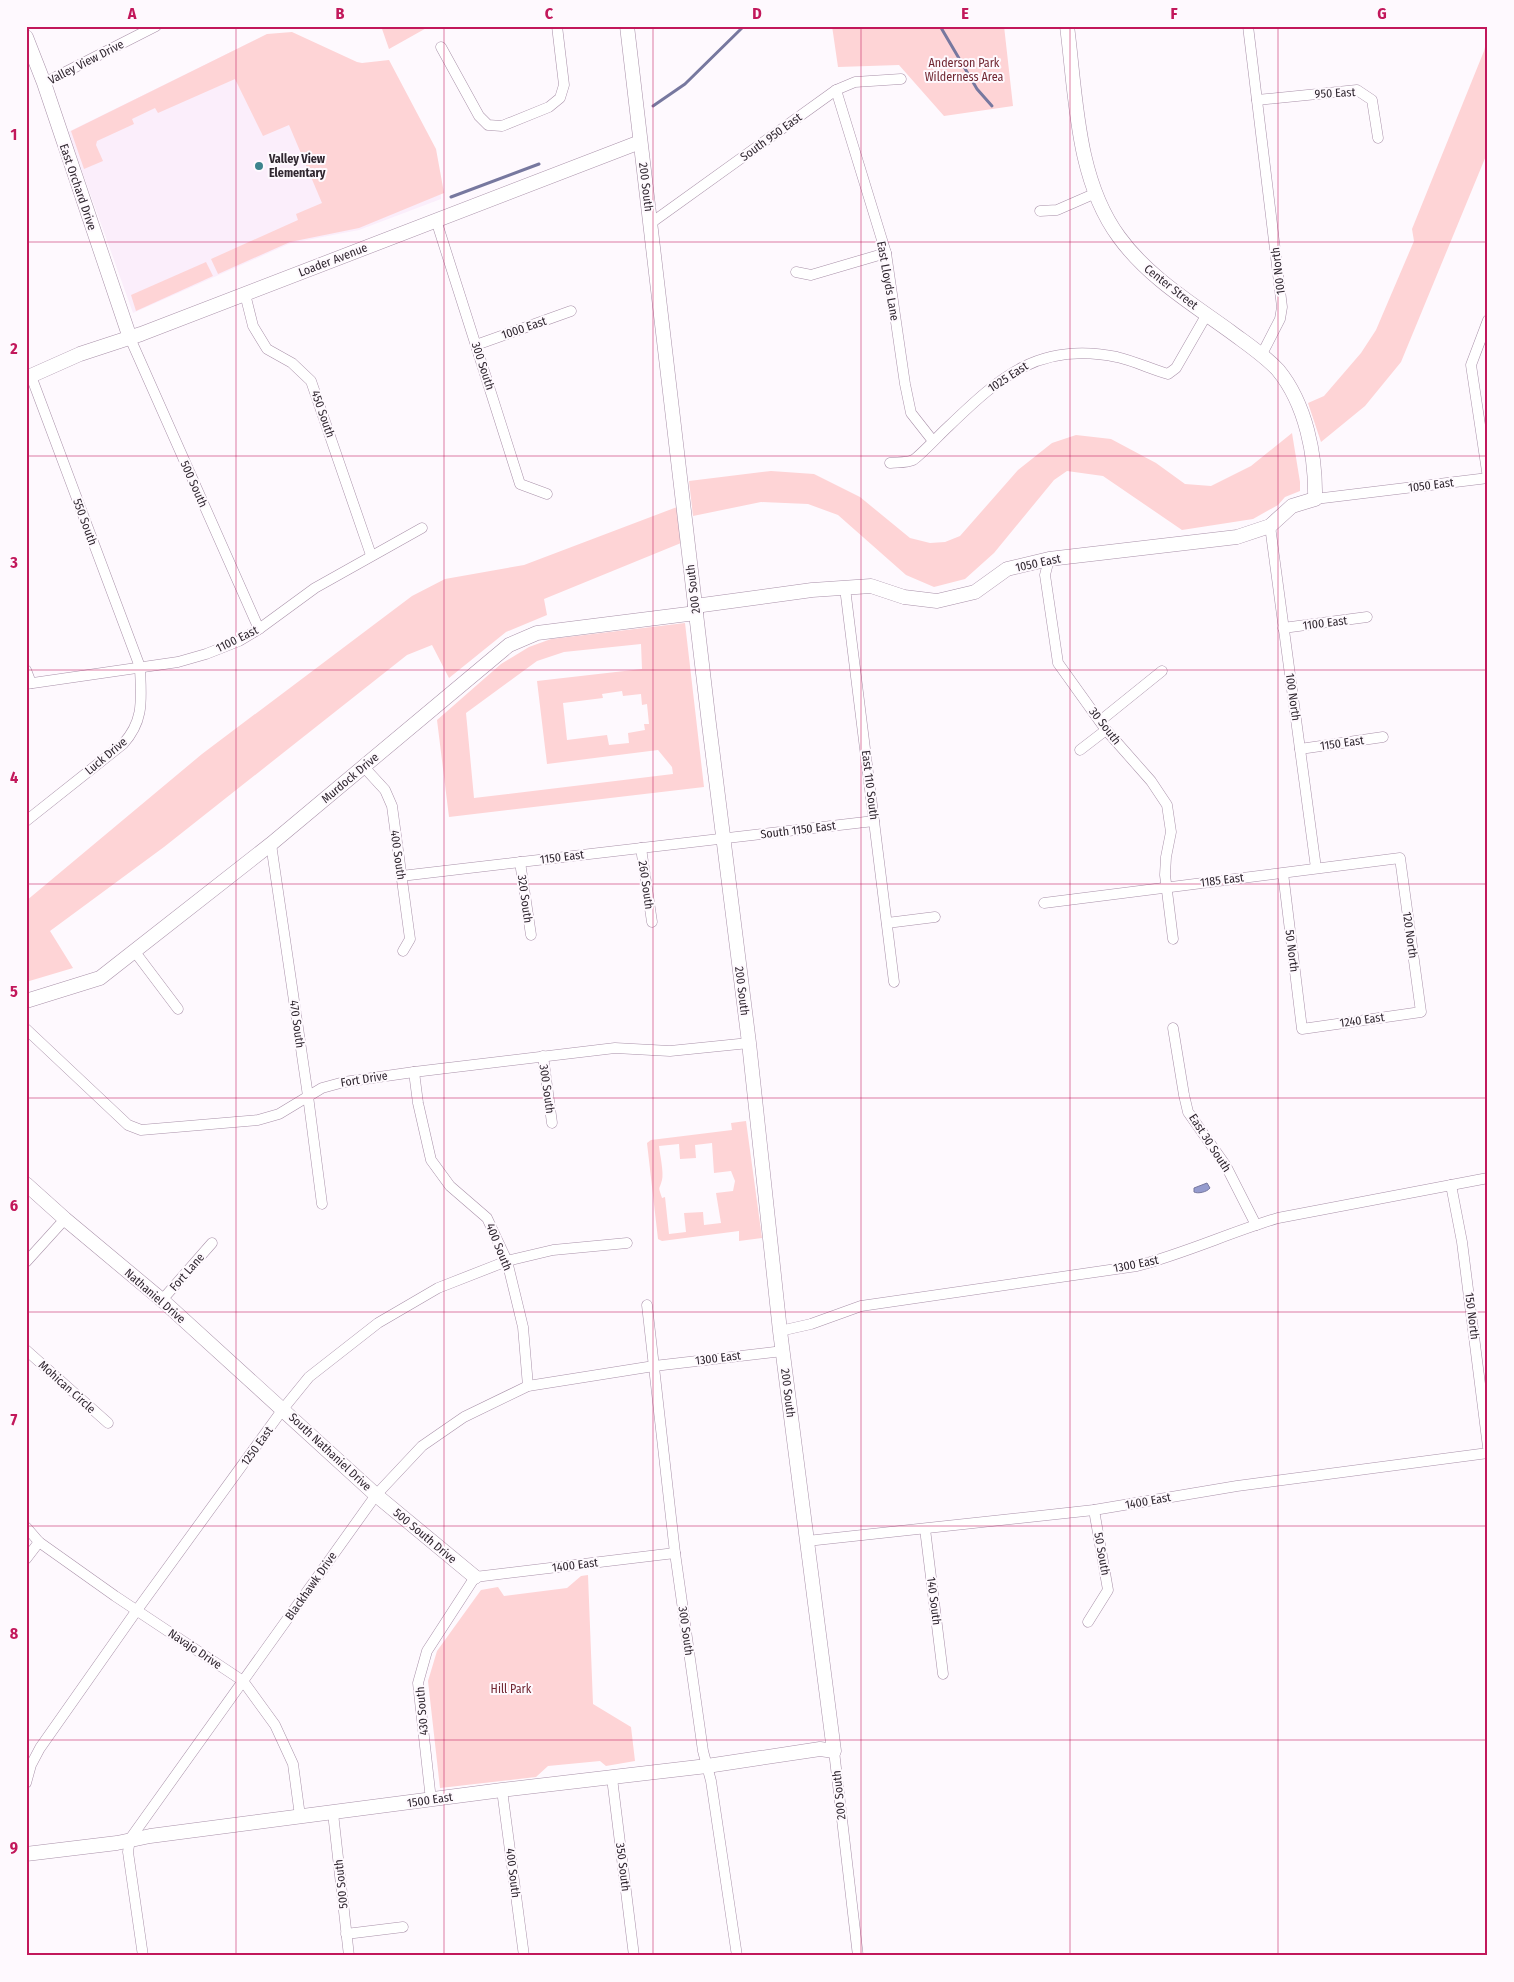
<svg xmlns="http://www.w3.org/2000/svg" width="1514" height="1982" viewBox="0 0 1514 1982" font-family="'Fira Sans Condensed',sans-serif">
  <rect width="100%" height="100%" fill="#fef9fe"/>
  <!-- built -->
  <path fill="#fbeefb" d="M267 34 437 157 441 199 359 230 291 243 133 313 68 132Z"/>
  <!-- green -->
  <g fill="#fed4d6" fill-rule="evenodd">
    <path d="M381 26H430L389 49Z"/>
    <path d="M832 26H1004L1013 106 944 116 899 65 838 67Z"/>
    <path d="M292 32 357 62 362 63 389 60 436 149 444 193 359 228 290 242 218 274 211 259 298 220 296 214 322 203 289 125 263 136 235 79 158 113 155 108 132 119 134 124 97 141 96 145 103 161 84 169 71 131 267 34Z"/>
    <path d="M1488 35V151L1401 362 1365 406 1321 442 1308 403 1324 396 1361 353 1376 330 1414 241 1412 229 1484 51Z"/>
    <path d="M206 262 213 276 136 311 131 295Z"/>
    <path d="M1292 433 1300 482V491L1285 497 1278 505 1253 519 1182 530 1103 476 1067 471 1054 480 994 553 965 579 934 587 906 575 838 515 808 504 761 502 693 516 689 481 771 471 814 474 860 497 910 538 930 543 945 542 960 536 1018 470 1052 443 1076 435 1111 439 1156 463 1185 484 1211 486 1251 466Z"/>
    <path d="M677 507 681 543 544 599 547 615 506 632 449 678 432 645 407 655 164 847 50 931 73 968 26 982V901L202 754 412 596 445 579 524 565Z"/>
    <path d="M685 623 704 787 449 817 437 720 501 664 529 647 551 639ZM641 644 642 669 537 681 547 764 658 750 672 767 673 774 474 798 466 713 537 661 564 652ZM622 691 623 696 641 694 642 705 647 704 649 724H644L645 730 628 733 629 743 609 745 607 735 567 740 563 703 603 698 602 694Z"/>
    <path d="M746 1121 762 1238 739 1241V1231L662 1241 658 1239 647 1143 651 1140 732 1130 731 1123ZM712 1143 714 1173 731 1171 735 1181 733 1191 716 1193 721 1223 704 1225 703 1212 684 1213 686 1232 669 1234 665 1197 662 1198C658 1185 659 1191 662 1180 664 1173 660 1155 659 1146L679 1144 680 1159 696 1158 695 1145Z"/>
    <path d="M588 1575 593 1704 631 1727 635 1761 606 1766 600 1761 548 1766 536 1777 440 1788 428 1681 437 1651 481 1590 498 1587 504 1596 567 1588 581 1576Z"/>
  </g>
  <!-- water -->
  <path fill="#959bce" stroke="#77789f" d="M1207 1183 1210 1188C1207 1192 1198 1194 1194 1192V1188Z"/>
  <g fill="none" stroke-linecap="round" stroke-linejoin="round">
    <!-- stream -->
    <g stroke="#77789f" stroke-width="3">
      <path d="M940 26 977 89 992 106"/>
      <path d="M653 106 685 84 744 26"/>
      <path d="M451 197 539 164"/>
    </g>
    <defs>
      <g id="minor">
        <path d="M1248 26 1282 307 1280 319 1262 354"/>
        <path d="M441 47 479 116 488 125 502 126 549 107 560 98 564 85 557 26"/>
        <path d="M44 83 156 26"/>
        <path d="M836 90 886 253 905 384 911 413 933 441"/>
        <path d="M1257 100 1357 90 1372 100 1378 138"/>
        <path d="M1040 211 1057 210 1096 193"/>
        <path d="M436 220 520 484 547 494"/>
        <path d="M651 223 836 90 855 82 901 79"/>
        <path d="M796 272 811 275 886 253"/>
        <path d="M245 294 253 326 267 349 292 363 311 381 371 555"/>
        <path d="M1488 320 1471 365 1488 478"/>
        <path d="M130 338 259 629"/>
        <path d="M476 345 571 311"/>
        <path d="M890 463C896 462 907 463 913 460 919 457 942 432 949 426 1001 376 1040 341 1117 357 1134 361 1151 369 1168 374L1176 368 1207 314"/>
        <path d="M1315 499 1488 478"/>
        <path d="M1270 526 1316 868"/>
        <path d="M1049 559 1045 575 1058 663 1106 730 1151 781 1167 805 1171 832 1166 857 1165 875 1173 939"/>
        <path d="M845 588 894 982"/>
        <path d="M1283 628 1367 617"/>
        <path d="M26 670 31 683"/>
        <path d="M26 684 178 662 206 654 239 641 259 629 315 588 422 528"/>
        <path d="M1100 721 1162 671"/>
        <path d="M1300 749 1383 737"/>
        <path d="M1080 750 1106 730"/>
        <path d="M363 766 385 790 392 806 410 939 403 951"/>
        <path d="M26 821 123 744C145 720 141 698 140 667L31 376"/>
        <path d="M271 844 308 1096 322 1204"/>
        <path d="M641 848 652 922"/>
        <path d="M520 862 531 935"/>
        <path d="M401 876 874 821"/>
        <path d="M1044 903 1400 858 1421 1012 1302 1029 1283 873"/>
        <path d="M887 923 935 917"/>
        <path d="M135 952 178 1009"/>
        <path d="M1173 1028 1184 1095 1188 1112 1226 1166 1256 1225"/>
        <path d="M26 1029 128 1125 141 1130 258 1120 279 1114 322 1088 344 1082 414 1072 615 1048 670 1051 749 1043"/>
        <path d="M543 1056 552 1123"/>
        <path d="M414 1072 418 1103 431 1160 450 1186 487 1218 507 1261 523 1327 528 1386"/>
        <path d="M1451 1185 1462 1242 1488 1447"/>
        <path d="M26 1262 65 1219"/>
        <path d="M162 1300 212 1243"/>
        <path d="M647 1305 675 1553 703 1751 711 1781 737 1956"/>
        <path d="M780 1331 811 1324 861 1306 1137 1266C1186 1253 1231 1232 1278 1218L1488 1178"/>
        <path d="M26 1350 108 1423"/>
        <path d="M26 1527 39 1542 115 1596 243 1681 275 1725 293 1764 300 1816"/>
        <path d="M925 1529 943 1674"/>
        <path d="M807 1541 1094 1510 1237 1486 1488 1453"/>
        <path d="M26 1559 39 1542"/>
        <path d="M1088 1622 1108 1590 1094 1510"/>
        <path d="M834 1751 858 1956"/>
        <path d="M612 1778 634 1956"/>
        <path d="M26 1783 31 1765 40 1748 137 1610 283 1409 309 1377 378 1323 438 1288 507 1261 553 1250 627 1243"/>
        <path d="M502 1790 524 1956"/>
        <path d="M431 1800 418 1683 427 1651 475 1577 675 1553"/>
        <path d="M333 1813 349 1956"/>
        <path d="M346 1934 403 1927"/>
        <path d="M143 1956 128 1852 130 1839 376 1495 422 1446 464 1417 528 1386 654 1366 783 1351"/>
      </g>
      <g id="tertiary">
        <path d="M26 37 44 83 130 338"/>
        <path d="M26 378 80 354 141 334 640 142"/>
        <path d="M695 606 812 590 871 586 904 597 937 601 975 592 1007 569 1049 559 1237 537 1270 526 1292 506 1315 499C1316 456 1306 404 1278 370 1264 355 1247 344 1231 332 1191 303 1148 277 1119 237 1076 179 1076 95 1067 26"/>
        <path d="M26 1001 100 978 271 844 509 645 537 633 696 613"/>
        <path d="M26 1184 65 1219 162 1300 376 1495 475 1577"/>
        <path d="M26 1854 117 1843 150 1836 502 1790 707 1766 820 1749 834 1751 780 1331 749 1043 709 724 627 26"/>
      </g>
    </defs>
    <!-- minor casing -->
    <use href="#minor" stroke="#a991a9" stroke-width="11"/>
    <!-- tertiary casing -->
    <use href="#tertiary" stroke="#a991a9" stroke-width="15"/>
    <!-- minor -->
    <use href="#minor" stroke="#fff" stroke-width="10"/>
    <!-- tertiary -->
    <use href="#tertiary" stroke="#fff" stroke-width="14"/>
  </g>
  <!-- grid -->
  <path fill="none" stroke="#c2185b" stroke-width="1" stroke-opacity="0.55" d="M236 26V1956M444 26V1956M653 26V1956M861 26V1956M1070 26V1956M1278 26V1956M26 242H1488M26 456H1488M26 670H1488M26 884H1488M26 1098H1488M26 1312H1488M26 1526H1488M26 1740H1488"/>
  <!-- markers -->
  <circle fill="#3d848e" stroke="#fef9fe" stroke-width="2" cx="259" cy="166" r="5"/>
  <g text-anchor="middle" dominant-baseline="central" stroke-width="4" stroke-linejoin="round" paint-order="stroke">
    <!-- street labels -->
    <g font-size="12" fill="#302730" stroke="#fef9fe">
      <text transform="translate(86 62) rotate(-27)">Valley View Drive</text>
      <text transform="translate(1335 93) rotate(-3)">950 East</text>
      <text transform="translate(771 137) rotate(-36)">South 950 East</text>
      <text transform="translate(78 187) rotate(71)">East Orchard Drive</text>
      <text transform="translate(646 187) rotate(83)">200 South</text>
      <text transform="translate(333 260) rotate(-21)">Loader Avenue</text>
      <text transform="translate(1278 271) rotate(-97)">100 North</text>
      <text transform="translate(888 281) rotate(80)">East Lloyds Lane</text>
      <text transform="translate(1171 287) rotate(38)">Center Street</text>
      <text transform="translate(524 328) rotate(-19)">1000 East</text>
      <text transform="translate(483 366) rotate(72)">300 South</text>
      <text transform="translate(1008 377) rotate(-33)">1025 East</text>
      <text transform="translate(323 414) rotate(71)">450 South</text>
      <text transform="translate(194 484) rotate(66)">500 South</text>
      <text transform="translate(1431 485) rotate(-7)">1050 East</text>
      <text transform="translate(85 522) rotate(70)">550 South</text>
      <text transform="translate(1038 563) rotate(-12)">1050 East</text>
      <text transform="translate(693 589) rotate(-97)">200 South</text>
      <text transform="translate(1325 623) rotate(-7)">1100 East</text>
      <text transform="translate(237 639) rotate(-26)">1100 East</text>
      <text transform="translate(1293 697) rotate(82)">100 North</text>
      <text transform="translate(1105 726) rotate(52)">30 South</text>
      <text transform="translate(1342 743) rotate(-8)">1150 East</text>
      <text transform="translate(106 756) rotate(-40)">Luck Drive</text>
      <text transform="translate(350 778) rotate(-40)">Murdock Drive</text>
      <text transform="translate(870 785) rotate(83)">East 110 South</text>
      <text transform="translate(798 830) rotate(-7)">South 1150 East</text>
      <text transform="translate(398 855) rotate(82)">400 South</text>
      <text transform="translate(562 857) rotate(-7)">1150 East</text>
      <text transform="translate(1222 880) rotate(-7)">1185 East</text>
      <text transform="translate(646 885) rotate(82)">260 South</text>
      <text transform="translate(525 899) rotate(82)">320 South</text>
      <text transform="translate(1410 935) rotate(82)">120 North</text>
      <text transform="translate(1292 951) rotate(83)">50 North</text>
      <text transform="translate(742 991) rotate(83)">200 South</text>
      <text transform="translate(1362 1020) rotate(-8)">1240 East</text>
      <text transform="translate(297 1024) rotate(82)">470 South</text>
      <text transform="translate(364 1079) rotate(-9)">Fort Drive</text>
      <text transform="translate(547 1089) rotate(82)">300 South</text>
      <text transform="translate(1210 1143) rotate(57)">East 30 South</text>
      <text transform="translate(499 1247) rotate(68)">400 South</text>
      <text transform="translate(1136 1264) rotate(-11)">1300 East</text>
      <text transform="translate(187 1272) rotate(-49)">Fort Lane</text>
      <text transform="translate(155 1296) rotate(41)">Nathaniel Drive</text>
      <text transform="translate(1472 1316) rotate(83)">150 North</text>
      <text transform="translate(718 1358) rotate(-7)">1300 East</text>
      <text transform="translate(67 1387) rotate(42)">Mohican Circle</text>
      <text transform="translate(788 1393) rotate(83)">200 South</text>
      <text transform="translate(257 1446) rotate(-54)">1250 East</text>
      <text transform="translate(330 1452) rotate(43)">South Nathaniel Drive</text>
      <text transform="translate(1148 1501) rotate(-10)">1400 East</text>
      <text transform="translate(425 1536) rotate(40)">500 South Drive</text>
      <text transform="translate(1102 1554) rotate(80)">50 South</text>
      <text transform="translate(575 1565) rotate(-7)">1400 East</text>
      <text transform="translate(311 1586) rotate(-55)">Blackhawk Drive</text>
      <text transform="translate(934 1601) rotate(83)">140 South</text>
      <text transform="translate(686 1631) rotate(82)">300 South</text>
      <text transform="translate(195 1649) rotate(34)">Navajo Drive</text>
      <text transform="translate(422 1711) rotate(-95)">430 South</text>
      <text transform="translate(839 1795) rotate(-96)">200 South</text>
      <text transform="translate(430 1800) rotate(-8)">1500 East</text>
      <text transform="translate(623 1867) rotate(83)">350 South</text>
      <text transform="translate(513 1873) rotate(83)">400 South</text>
      <text transform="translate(341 1884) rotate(-96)">500 South</text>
    </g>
    <!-- park labels -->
    <g font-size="12" fill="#712732" stroke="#fef9fe">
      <text x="964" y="63">Anderson Park<tspan x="964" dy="14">Wilderness Area</tspan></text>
      <text x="511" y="1689">Hill Park</text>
    </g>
    <!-- poi labels -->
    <g font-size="12" font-weight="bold" fill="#302730" stroke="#fef9fe" text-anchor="start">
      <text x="269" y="159">Valley View<tspan x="269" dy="14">Elementary</tspan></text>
    </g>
  </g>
  <!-- border -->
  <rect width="1514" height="1982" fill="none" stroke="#fef9fe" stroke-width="55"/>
  <rect x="28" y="28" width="1458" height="1926" fill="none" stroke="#c2185b" stroke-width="2"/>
  <g font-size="16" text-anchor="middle" font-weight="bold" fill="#c2185b">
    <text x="132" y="19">A</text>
    <text x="340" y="19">B</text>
    <text x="549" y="19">C</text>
    <text x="757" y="19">D</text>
    <text x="965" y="19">E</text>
    <text x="1174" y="19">F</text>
    <text x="1382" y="19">G</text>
    <text x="14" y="140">1</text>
    <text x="14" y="354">2</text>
    <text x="14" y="568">3</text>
    <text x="14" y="783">4</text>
    <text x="14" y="997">5</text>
    <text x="14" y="1211">6</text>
    <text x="14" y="1425">7</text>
    <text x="14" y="1639">8</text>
    <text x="14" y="1853">9</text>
  </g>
</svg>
